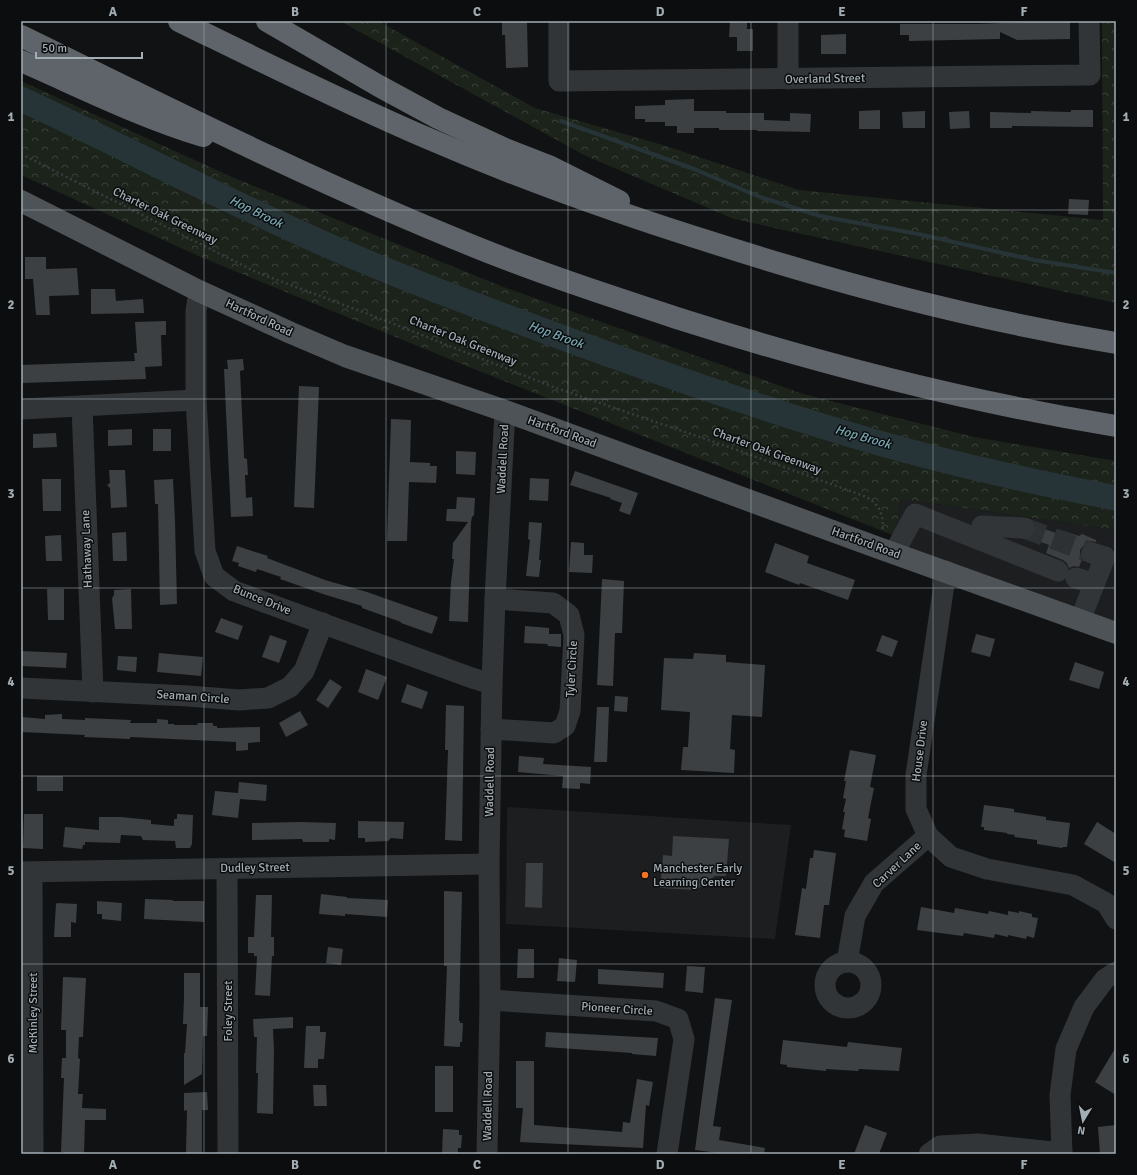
<svg xmlns="http://www.w3.org/2000/svg" width="1137" height="1175" viewBox="0 0 1137 1175" font-family="Signika,sans-serif">
  <defs>
    <pattern id="forest-crowns" width="20" height="18" patternUnits="userSpaceOnUse"><rect width="20" height="18" fill="#1c231b"/><path d="M2 6a3 3 0 1 1 6 0M12 15a3 3 0 1 1 6 0" fill="none" stroke="#3a403a"/></pattern>
  </defs>
  <rect width="100%" height="100%" fill="#111213"/>
  <!-- built -->
  <g fill="#1d1e20">
    <path d="M901 499 1116 530V624L893 544Z"/>
    <path d="M507 807 791 825 775 939 506 924Z"/>
  </g>
  <!-- forest -->
  <g fill="url(#forest-crowns)">
    <path d="M340 21H378L535 108 666 146 799 190 1103 220 1102 21H1116V303L734 219 586 156Z"/>
    <path d="M21 81 232 177 501 286 803 394 974 437 1116 461V530L901 499 895 536 464 365 203 258 21 175Z"/>
  </g>
  <g fill="none" stroke-linecap="round" stroke-linejoin="round">
    <!-- stream -->
    <path stroke="#273437" stroke-width="4" d="M561 121 694 169 760 197 820 216 918 234 1034 260 1116 273"/>
    <!-- river -->
    <path stroke="#273437" stroke-width="25" d="M21 99C124 147 224 200 329 246 411 282 496 313 580 344 674 378 769 411 865 439 947 463 1032 482 1116 498"/>
  </g>
  <!-- building -->
  <g fill="#3d4043">
    <path d="M502 21H527L528 67 506 68 505 35H502Z"/>
    <path d="M730 21H747V29H753V51H737V37H729Z"/>
    <path d="M1049 21H1070V39L1017 40 1000 32V39L909 41V35H900V24H979Z"/>
    <path d="M846 34V54H821V35Z"/>
    <path d="M694 99V111H726V113H764V120L790 121V113L811 114 810 132 757 131V130H719V128H694V133H677V126H665V122H645V119H635V106L665 105V100Z"/>
    <path d="M880 110V129H859V111Z"/>
    <path d="M1071 110H1093V127L1012 126V128H990V112L1031 113V111L1071 112Z"/>
    <path d="M925 111V128H903L902 112Z"/>
    <path d="M969 111 970 128 950 129 949 112Z"/>
    <path d="M1069 199 1089 200 1088 215 1068 214Z"/>
    <path d="M25 257H46V269L77 268 79 295 49 296 50 315H36L33 279H25Z"/>
    <path d="M91 289H115L116 301 143 299 144 313 91 314Z"/>
    <path d="M166 321V335H161L162 366 145 367 146 379 21 383V365L135 361 134 353H137L135 322Z"/>
    <path d="M243 359 244 370 240 371 244 455V458L247 459 248 475H245L246 498 252 497 253 516 231 517 224 369H228L227 360Z"/>
    <path d="M299 386 319 387 314 508 294 507Z"/>
    <path d="M391 419 411 420 410 462 430 463V466H437L436 483 409 482 407 541H387Z"/>
    <path d="M132 429V445L108 446V430Z"/>
    <rect x="153" y="429" width="18" height="22"/>
    <path d="M56 433 57 447 33 448V434Z"/>
    <path d="M456 451 476 452 475 475 456 474Z"/>
    <path d="M109 470H125L127 507 111 508 110 488 107 485 110 483Z"/>
    <path d="M575 471 638 493 630 515 619 511 622 503 610 499 611 498 570 485Z"/>
    <path d="M530 478 549 479 548 501 529 500Z"/>
    <path d="M42 479H61V511H43Z"/>
    <path d="M173 479 175 521 177 604 160 605 158 504H155L154 480Z"/>
    <path d="M457 497 475 498 474 515 472 517 471 522 468 622 449 621 451 582 454 559H452L453 543 468 522 446 521 447 509H456Z"/>
    <path d="M529 522 542 523 539 560H541L539 577 526 576 530 540 528 539Z"/>
    <path d="M1035 526 1056 533 1057 529 1079 536 1082 534 1096 540V542L1089 541 1084 545 1080 550V555L1082 559 1079 567 1074 566 1069 568 1067 563 1063 560 1046 553 1049 545 1030 538 1034 534Z"/>
    <path d="M126 532 127 561H113L112 533Z"/>
    <path d="M61 535 62 561H46L45 536Z"/>
    <path d="M571 542 584 543V555H593L592 573 569 572Z"/>
    <path d="M775 543 809 556 807 563 855 580 848 600 800 583 799 585 765 572Z"/>
    <path d="M237 546 268 556 267 558 325 580 367 592 438 617 432 634 401 623V622L362 608V606L323 594 280 579 281 577 257 569 256 572 238 566 239 563 232 561Z"/>
    <path d="M602 579 624 581 622 633H615L613 686 597 685Z"/>
    <path d="M47 589H64V620H48Z"/>
    <path d="M131 589 132 629H115L112 598 114 595V590Z"/>
    <path d="M221 618 243 626 238 640 215 632Z"/>
    <path d="M525 626 549 628V634H561V647L548 646 547 644 524 643Z"/>
    <path d="M976 634 995 639 990 657 971 652Z"/>
    <path d="M270 635 287 641 279 663 262 657Z"/>
    <path d="M882 635 898 641 892 657 876 651Z"/>
    <path d="M21 651 67 653 66 668 21 666Z"/>
    <path d="M159 653 203 657 201 676 157 672Z"/>
    <path d="M694 653 726 655V662L765 665 762 717 732 715 730 749 735 750 734 773 681 770 683 747H688L690 712 661 710 664 658 693 659Z"/>
    <path d="M118 656 137 657 136 672 117 670Z"/>
    <path d="M1075 662 1104 672 1099 689 1069 680Z"/>
    <path d="M366 669 387 677 378 700 358 692Z"/>
    <path d="M330 679 342 687 328 708 316 700Z"/>
    <path d="M407 684 428 692 422 709 401 702Z"/>
    <path d="M615 696 628 697 627 712 614 711Z"/>
    <path d="M446 705 464 706 462 841 445 840 448 750H445Z"/>
    <path d="M597 707H609L607 762H594Z"/>
    <path d="M300 711 308 725 286 737 279 723Z"/>
    <path d="M62 714V719L85 720V718L131 720 130 723H157V719L168 720V724H174V725H197L198 723H213V726H217V728L260 727V742L248 743V750L236 751V742L130 737V739L84 737 85 735 21 732V717L45 719V715Z"/>
    <path d="M850 750 876 755 870 787 874 788 868 818 871 819 867 841 844 837 845 830 842 829 845 812H843L846 799 843 798 846 781H844Z"/>
    <path d="M519 756 544 758 543 764 591 767 590 784 580 783V789L562 788 563 776 518 772Z"/>
    <rect x="37" y="776" width="26" height="15"/>
    <path d="M239 782 267 785 266 801 240 799 238 818 212 815 215 791 238 793Z"/>
    <path d="M984 805 1014 809V812L1046 817V820L1070 823 1067 847H1063L1062 848 1037 844V840L1014 837 1015 835 1007 834V833L984 830V827H981Z"/>
    <path d="M24 814H43V849L23 848Z"/>
    <path d="M177 814 193 815 192 844 190 848H176L175 841 143 840 141 836 121 835 120 843 85 842V845H83L82 849 63 847 65 827 99 830V817H121L151 820V824L174 826V819H177Z"/>
    <path d="M358 821 404 822 403 839 391 838 388 841 365 842V838H358Z"/>
    <path d="M299 822 336 823 335 840 329 839V842H303L302 839 252 840V823Z"/>
    <path d="M1097 822 1116 834V863L1084 844Z"/>
    <path d="M673 836 729 839 726 876H715L696 890 660 888 663 855 672 856Z"/>
    <path d="M814 850 836 853 829 905H824L820 938 795 935 802 888 806 889 810 858H813Z"/>
    <path d="M526 863H543L542 908 525 907Z"/>
    <path d="M444 891 462 892 459 1021H460V1023H463L462 1042H460V1047L444 1046 447 966H444Z"/>
    <path d="M321 894 347 897V898L388 900 387 917 345 914V916L319 914Z"/>
    <path d="M256 895H272L271 937H274V956H272L270 996 255 995 257 956H254V953H248V937H254Z"/>
    <path d="M145 899 173 900V901H204V922L144 919Z"/>
    <path d="M97 901 122 903 121 921 102 919V914H97Z"/>
    <path d="M57 903 77 904 76 923 71 922V937H54L56 904Z"/>
    <path d="M921 907 954 913 955 908 988 914 989 911 1008 915V911L1019 913V911L1032 914V917L1038 918 1034 938 1027 936 1026 939 1008 935V937L995 934 994 938 964 933 963 936 917 930Z"/>
    <path d="M328 947 343 949 341 965 326 963Z"/>
    <path d="M518 949H534V978H517Z"/>
    <path d="M559 958 577 960 575 982 557 981Z"/>
    <path d="M687 966 705 967 703 993 685 991Z"/>
    <path d="M598 969 664 973 663 988 598 984Z"/>
    <path d="M184 973H200V1007H208L207 1036H203L202 1074 184 1085V1053H185L187 1024H183L184 998Z"/>
    <path d="M63 977 86 978 83 1037H79L78 1058 80 1059 78 1094H83L82 1108 106 1109V1120H85L84 1154H65V1152H61L64 1078H61L62 1058H66V1030H61Z"/>
    <path d="M715 998 732 1000 713 1126 721 1127 719 1140 765 1148 764 1154H726L695 1150Z"/>
    <path d="M293 1017V1028L273 1029 274 1050 273 1114 257 1113 258 1073H256L257 1037H254L253 1019Z"/>
    <path d="M306 1026H320V1032H326L324 1059H318V1068H304Z"/>
    <path d="M546 1032 658 1038 656 1056 632 1054V1053L545 1047Z"/>
    <path d="M783 1040 847 1047 848 1042 902 1048 899 1071 859 1069 858 1071 826 1069V1071L787 1067V1065L780 1064Z"/>
    <path d="M1116 1047V1095L1095 1082Z"/>
    <path d="M516 1061H534V1125L622 1132 623 1122 630 1123 637 1079 653 1082 649 1106 646 1105 643 1148 520 1142 523 1108H516Z"/>
    <rect x="435" y="1066" width="18" height="46"/>
    <path d="M313 1085H326L327 1106H314Z"/>
    <path d="M207 1092 208 1110H202V1153H186L187 1110 184 1111V1093Z"/>
    <path d="M865 1125 887 1133 879 1154H854Z"/>
    <path d="M1116 1125V1154H1100L1098 1127Z"/>
    <path d="M443 1129 459 1130V1135H462L461 1148H458V1154H442Z"/>
  </g>
  <g fill="none" stroke-linecap="round" stroke-linejoin="round">
    <!-- minor-tunnel -->
    <path stroke="#2e3133" stroke-width="21" stroke-dasharray="21 10" stroke-linecap="butt" d="M1024 528 1092 553"/>
    <!-- path -->
    <path stroke="#383c3f" stroke-width="2.5" stroke-dasharray="2 3" stroke-linecap="butt" d="M21 154 256 272 384 320 553 387 726 446 864 496C879 503 885 515 882 532"/>
    <!-- minor -->
    <g stroke="#323538" stroke-width="21">
      <path d="M559 21V81L1090 75 1089 21"/>
      <path d="M788 79V21"/>
      <path d="M199 291 196 311V400L205 551 214 576 234 591 472 678 492 684"/>
      <path d="M82 406 93 692"/>
      <path d="M21 409 196 400"/>
      <path d="M982 526 1024 528"/>
      <path d="M894 553 915 514 1058 571"/>
      <path d="M946 571 916 775V809L928 836 951 857 987 869 1073 885 1106 903 1116 919"/>
      <path d="M1076 578 1094 584"/>
      <path d="M1080 620 1105 557 1092 553"/>
      <path d="M21 688 188 696 239 700 268 698 290 687 304 671 323 623"/>
      <path d="M491 729 554 733 565 726 570 711 574 635 569 615 553 603 495 599"/>
      <path d="M227 869 228 1154"/>
      <path d="M21 872 489 864"/>
      <path d="M32 872 33 1154"/>
      <circle cx="848" cy="985" r="23"/>
      <path d="M847 962 855 916 874 883 928 836"/>
      <path d="M490 1000 656 1011 678 1019 684 1039 667 1154"/>
      <path d="M487 1154 490 1000 489 864 492 684 495 599 505 411"/>
      <path d="M929 1154 940 1146 978 1144 1062 1153"/>
      <path d="M1062 1154 1060 1095 1066 1049 1084 1007 1105 979 1116 972"/>
    </g>
    <!-- major -->
    <path stroke="#4e5357" stroke-width="22" d="M21 201 199 291 291 333 345 356 505 411 876 547 1116 633"/>
    <!-- highway -->
    <g stroke="#5e6469" stroke-width="22">
      <path d="M179 21C261 61 343 102 427 138 524 180 623 215 723 246 852 287 983 321 1116 343"/>
      <path d="M267 21 379 86 438 118 505 149 551 167 619 201"/>
      <path d="M21 36C170 109 319 184 473 246 542 274 613 297 683 320 825 365 969 402 1116 426"/>
      <path d="M21 61C81 87 140 117 203 136"/>
    </g>
  </g>
  <!-- grid -->
  <path fill="none" stroke="#a2adb4" stroke-width="1" stroke-opacity="0.55" d="M204 21V1154M386 21V1154M568 21V1154M751 21V1154M933 21V1154M21 210H1116M21 399H1116M21 588H1116M21 776H1116M21 964H1116"/>
  <!-- markers -->
  <circle fill="#f67326" stroke="#0c0d0e" stroke-width="1.5" cx="645" cy="875" r="4"/>
  <g text-anchor="middle" dominant-baseline="central" stroke-width="3" stroke-linejoin="round" paint-order="stroke">
    <!-- street labels -->
    <g font-size="12" fill="#a2adb4" stroke="#0c0d0e">
      <text transform="translate(825 79) rotate(-1)">Overland Street</text>
      <text transform="translate(165 216) rotate(26)">Charter Oak Greenway</text>
      <text transform="translate(259 318) rotate(25)">Hartford Road</text>
      <text transform="translate(463 341) rotate(22)">Charter Oak Greenway</text>
      <text transform="translate(562 432) rotate(20)">Hartford Road</text>
      <text transform="translate(767 451) rotate(20)">Charter Oak Greenway</text>
      <text transform="translate(503 459) rotate(-87)">Waddell Road</text>
      <text transform="translate(866 543) rotate(20)">Hartford Road</text>
      <text transform="translate(87 549) rotate(-92)">Hathaway Lane</text>
      <text transform="translate(262 600) rotate(22)">Bunce Drive</text>
      <text transform="translate(572 669) rotate(-87)">Tyler Circle</text>
      <text transform="translate(193 697) rotate(4)">Seaman Circle</text>
      <text transform="translate(920 751) rotate(-83)">House Drive</text>
      <text transform="translate(490 782) rotate(-89)">Waddell Road</text>
      <text transform="translate(897 865) rotate(-43)">Carver Lane</text>
      <text transform="translate(255 868) rotate(-1)">Dudley Street</text>
      <text transform="translate(617 1009) rotate(4)">Pioneer Circle</text>
      <text transform="translate(228 1011) rotate(-90)">Foley Street</text>
      <text transform="translate(33 1013) rotate(-90)">McKinley Street</text>
      <text transform="translate(488 1106) rotate(-89)">Waddell Road</text>
    </g>
    <!-- poi labels -->
    <g font-size="12" fill="#a2adb4" stroke="#0c0d0e" text-anchor="start">
      <text x="653" y="868">Manchester Early<tspan x="653" dy="14">Learning Center</tspan></text>
    </g>
    <!-- water labels -->
    <g font-size="13" font-style="italic" fill="#77a7b1" stroke="#0c0d0e">
      <text transform="translate(256 212) rotate(26)">Hop Brook</text>
      <text transform="translate(556 335) rotate(20)">Hop Brook</text>
      <text transform="translate(863 437) rotate(16)">Hop Brook</text>
    </g>
  </g>
  <!-- border -->
  <rect width="1137" height="1175" fill="none" stroke="#0c0d0e" stroke-width="44"/>
  <!-- north arrow -->
  <g transform="translate(1083 1121) rotate(190)" stroke="#0c0d0e" stroke-width="3" paint-order="stroke">
  <path d="M0-3L7 15L0 10L-7 15Z" fill="#a2adb4"/>
  <text y="-6" font-size="11" font-weight="bold" text-anchor="middle" fill="#a2adb4">N</text>
  </g>
  <!-- scale -->
  <path d="M36 52v6h106v-6" fill="none" stroke="#a2adb4" stroke-width="2"/>
  <text x="42" y="52" font-size="12" fill="#a2adb4" stroke="#0c0d0e" stroke-width="3" paint-order="stroke">50 m</text>
  <rect x="22" y="22" width="1093" height="1131" fill="none" stroke="#a2adb4" stroke-width="1.5"/>
  <g font-size="13" text-anchor="middle" font-weight="bold" fill="#a2adb4">
    <text x="113" y="16">A</text>
    <text x="295" y="16">B</text>
    <text x="477" y="16">C</text>
    <text x="660" y="16">D</text>
    <text x="842" y="16">E</text>
    <text x="1024" y="16">F</text>
    <text x="11" y="121">1</text>
    <text x="1126" y="121">1</text>
    <text x="11" y="309">2</text>
    <text x="1126" y="309">2</text>
    <text x="11" y="498">3</text>
    <text x="1126" y="498">3</text>
    <text x="11" y="686">4</text>
    <text x="1126" y="686">4</text>
    <text x="11" y="875">5</text>
    <text x="1126" y="875">5</text>
    <text x="11" y="1063">6</text>
    <text x="1126" y="1063">6</text>
    <text x="113" y="1169">A</text>
    <text x="295" y="1169">B</text>
    <text x="477" y="1169">C</text>
    <text x="660" y="1169">D</text>
    <text x="842" y="1169">E</text>
    <text x="1024" y="1169">F</text>
  </g>
</svg>
